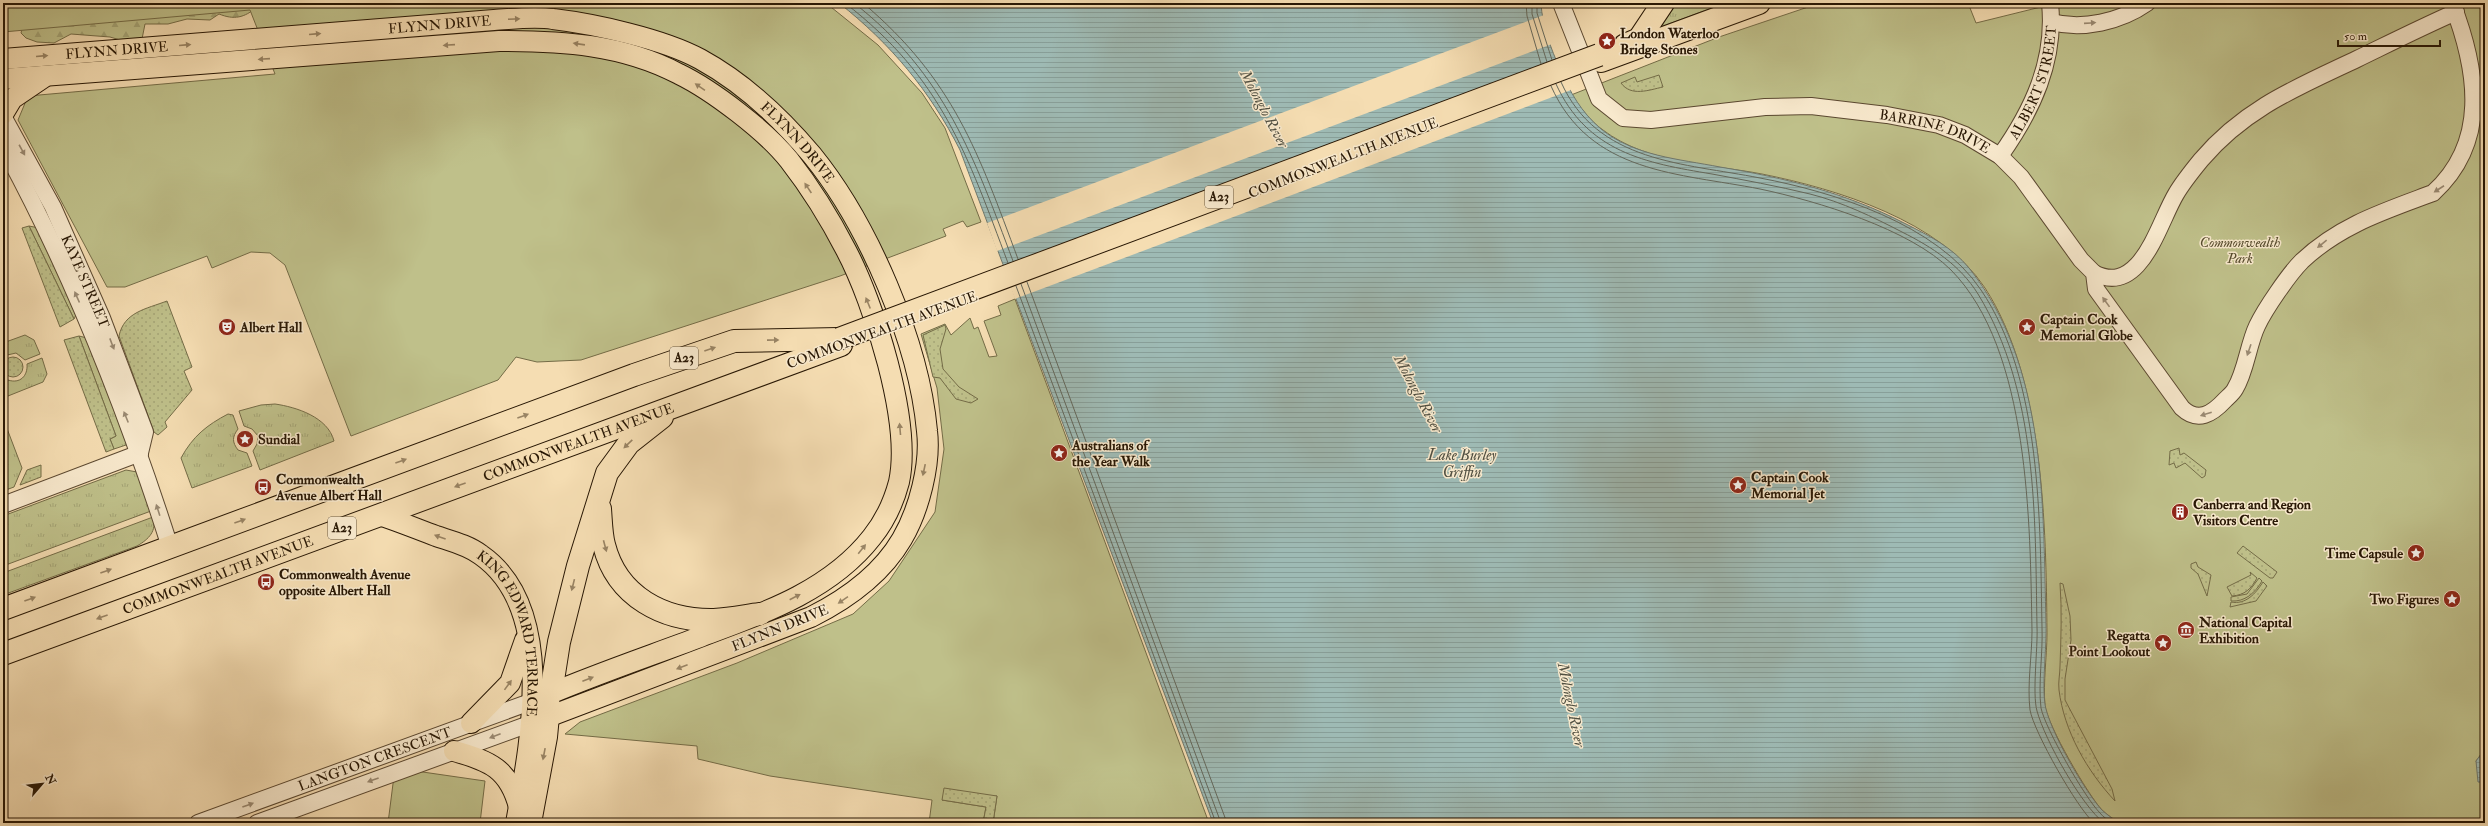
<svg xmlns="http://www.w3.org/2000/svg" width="2488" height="826" viewBox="0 0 2488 826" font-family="'IM FELL Double Pica',serif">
  <defs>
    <pattern id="grass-tufts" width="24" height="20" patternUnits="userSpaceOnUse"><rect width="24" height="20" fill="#bfc08a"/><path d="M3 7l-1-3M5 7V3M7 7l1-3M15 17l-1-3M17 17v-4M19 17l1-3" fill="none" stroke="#a4a475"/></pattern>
    <pattern id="forest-firs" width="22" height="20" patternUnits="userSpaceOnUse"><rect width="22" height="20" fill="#bfc08a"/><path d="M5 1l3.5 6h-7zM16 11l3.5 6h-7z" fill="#a4a475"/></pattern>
    <pattern id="garden-dots" width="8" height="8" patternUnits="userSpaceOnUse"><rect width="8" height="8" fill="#bfc08a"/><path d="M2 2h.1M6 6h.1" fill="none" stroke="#a4a475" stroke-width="1.8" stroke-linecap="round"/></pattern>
    <pattern id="water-rules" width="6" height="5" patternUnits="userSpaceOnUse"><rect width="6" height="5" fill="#9ebab4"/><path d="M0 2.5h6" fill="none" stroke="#889f99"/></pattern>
  </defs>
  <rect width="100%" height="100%" fill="#f5ddb2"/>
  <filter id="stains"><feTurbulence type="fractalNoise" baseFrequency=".005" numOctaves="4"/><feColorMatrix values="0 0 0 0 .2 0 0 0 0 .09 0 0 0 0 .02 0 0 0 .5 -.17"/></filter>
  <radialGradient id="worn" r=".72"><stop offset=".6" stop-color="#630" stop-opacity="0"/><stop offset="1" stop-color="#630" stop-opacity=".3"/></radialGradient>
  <!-- grass -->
  <g fill="url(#grass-tufts)" stroke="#746c47">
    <path d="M1656 3H1725L1655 29 1647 6Z"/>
    <path d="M29 226 39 228 76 315 74 319Z"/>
    <path d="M25 335 34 340 40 354 25 360 16 353 3 356V343Z"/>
    <path d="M79 336 87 338 127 441 126 445 114 449 110 439 116 436Z"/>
    <path d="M42 358 47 374 43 382 3 398 8 380C20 384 28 376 27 364Z"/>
    <path d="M275 404C296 407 328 417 334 441L260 470 253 451 257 444 258 436 252 429 244 426 239 411 261 405Z"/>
    <path d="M228 414 233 415 238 429C232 437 232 442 238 450L247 453 252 466 192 488 181 458C193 436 207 425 228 414Z"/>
    <path d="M3 418 22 468 14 487 3 491Z"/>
    <path d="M126 470 137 472 151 511 3 566V516Z"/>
    <path d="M153 517C157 531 149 539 137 546L3 595V573Z"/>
  </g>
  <!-- forest -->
  <path fill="url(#forest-firs)" stroke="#746c47" d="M16 3H251L257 7C244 18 234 20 219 14L210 20 187 19 168 24H145L142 39 127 42 110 37 71 34 54 43 37 42 26 38 21 33 26 13Z"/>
  <!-- park -->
  <g fill="#bfc08a" stroke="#746c47">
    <path d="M3 3H826L878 45 922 93 945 128 981 222 967 227 963 221 943 229 946 236 840 276 581 360 537 362 516 357 498 380 351 436 285 265 270 253 251 252 212 268 207 256 125 287H107L18 120 28 96 275 74 250 10 3 32Z"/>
    <path d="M1820 3H1968L1976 23 2057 3H2485V749L2476 761 2483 782 2485 778V823H2119C2114 819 2107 815 2102 810 2088 795 2048 726 2045 706 2043 682 2047 656 2047 633 2046 526 2044 379 1985 288 1941 221 1837 189 1762 174 1710 164 1648 164 1603 130 1590 121 1581 108 1571 95L1719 37Z"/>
    <path d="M1015 299 1209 823H993L997 796 942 800 986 807 983 823H929L932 800 770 776 698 759 697 746 565 734 580 722 737 663 853 614 889 581 935 512 944 449 937 388 921 334 945 324 951 335 970 318 974 329 978 327 989 357 997 356 984 321 1001 315 998 306Z"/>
    <path d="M395 768 485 781 480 823H388Z"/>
  </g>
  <!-- garden -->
  <g fill="url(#garden-dots)" stroke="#746c47">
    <path d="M1659 75 1663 87C1649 90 1631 97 1621 83L1635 77 1637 82Z"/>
    <path d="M29 226 74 319 60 327 22 228Z"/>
    <path d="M167 301 192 367 184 371 192 390 165 422 167 427 158 435 154 432 119 336C124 312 146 309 167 301Z"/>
    <path d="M945 325 946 329 940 349 943 369 959 387 978 399 971 403 956 399 940 378 933 377 923 335Z"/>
    <path d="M79 336 116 436 110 439 114 449 106 452 64 340Z"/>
    <circle cx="13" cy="367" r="10"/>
    <path d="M2179 448 2180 455 2184 453 2206 470 2205 476 2202 478 2185 463 2176 468 2174 463 2169 465 2170 451Z"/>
    <path d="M41 465V477L20 485 27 470Z"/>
    <path d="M2243 546 2277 572 2273 578H2270L2237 553Z"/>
    <path d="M2196 562 2198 567 2211 575 2207 596 2198 574 2191 568V564Z"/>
    <path d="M2250 572 2257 578C2251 589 2245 595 2232 596L2227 587 2251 575Z"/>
    <path d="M2259 578 2262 581C2255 593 2245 602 2231 601V597L2247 594Z"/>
    <path d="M2263 582 2267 586 2256 601 2230 607 2231 602C2246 605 2256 593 2263 582Z"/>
    <path d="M2060 583 2063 584 2070 616 2071 640 2065 679V700L2112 789 2115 801C2087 771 2064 731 2059 690 2058 682 2060 674 2060 666 2061 638 2062 610 2060 583Z"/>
    <path d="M944 788 997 796 993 823H983L986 807 942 800Z"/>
  </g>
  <!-- water -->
  <g fill="url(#water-rules)" stroke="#6f796e">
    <path d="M839 3H1541C1542 25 1551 49 1560 69 1570 92 1581 112 1601 129 1634 156 1679 159 1720 167 1785 178 1844 192 1904 223 1928 235 1952 247 1969 268 2047 365 2043 506 2046 624 2047 646 2041 691 2046 709 2053 736 2083 788 2101 809 2106 814 2113 819 2119 823H1213L960 150C930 91 891 44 839 3Z"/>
    <circle cx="2027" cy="327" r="7"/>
    <path d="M2485 749V778L2483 782H2478L2476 761Z"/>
  </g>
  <!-- pier -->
  <g fill="#f5ddb2">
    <path d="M1544 15 1552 44 997 251 987 223Z"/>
    <path d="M1560 64 1571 90 1015 299 1004 270Z"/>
  </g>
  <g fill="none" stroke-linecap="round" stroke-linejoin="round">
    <!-- shore -->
    <g stroke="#63685c" stroke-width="1">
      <path d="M845 3C942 78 967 154 1008 263"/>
      <path d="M854 3C945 74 974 157 1013 261"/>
      <path d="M863 3C954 80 978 152 1018 259"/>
      <path d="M1526 3 1527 16 1541 64"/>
      <path d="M1532 3V14L1547 62"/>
      <path d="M1537 3V13L1552 60"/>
      <path d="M1561 82C1597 163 1684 163 1760 178 1834 192 1937 224 1981 290 2042 380 2040 523 2042 628 2043 653 2038 684 2041 708 2045 728 2085 798 2100 813 2103 817 2108 820 2113 823"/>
      <path d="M1556 84C1587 152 1645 163 1712 174 1744 180 1777 186 1810 194 1842 202 1873 217 1902 232 1932 247 1960 265 1978 294 2038 392 2035 517 2037 627 2038 648 2032 693 2037 711 2045 740 2081 805 2104 823"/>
      <path d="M1551 86C1590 174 1679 173 1760 189 1817 201 1910 229 1951 270 2030 350 2030 524 2032 631 2032 656 2027 684 2030 710 2034 732 2077 808 2094 823"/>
      <path d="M1027 282 1227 823"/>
      <path d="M1021 284 1221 823"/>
      <path d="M1016 286 1216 823"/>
    </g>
    <defs>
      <g id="minor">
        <path id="s1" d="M1561 3 1599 99 1623 118 1651 120 1765 107 1811 106 1887 115 1939 125 1965 135 2000 156 2021 177 2081 260 2094 273 2096 289 2182 408C2198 423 2212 414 2225 400 2228 397 2233 393 2235 389 2246 371 2248 345 2257 326 2265 309 2289 274 2302 261 2340 225 2385 211 2433 193 2488 143 2479 73 2452 3"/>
        <path d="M2051 22C2083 30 2120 22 2147 3"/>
        <path id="s2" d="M3 116 53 207 102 318 145 432 140 453"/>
        <path d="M3 146C73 274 126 409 170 547"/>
        <path id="s3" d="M2000 156C2032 111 2056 61 2050 3"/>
        <path d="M2094 273C2141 297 2158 224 2176 194 2183 182 2192 171 2201 160 2245 108 2298 87 2357 59 2390 43 2422 27 2456 12"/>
        <path d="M3 505 140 453"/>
        <path id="s4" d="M198 823 533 701"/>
        <path d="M257 823 532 723"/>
      </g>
      <g id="major">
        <path id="s5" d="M3 59 494 20C513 19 534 16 553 19 595 24 663 39 700 59 744 83 780 117 812 155 868 224 919 342 927 431 931 464 919 510 902 539 881 575 847 599 811 617L532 723"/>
        <path d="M3 79 499 41C562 41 622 44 679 74 712 90 766 131 789 160 810 187 830 219 846 250 874 303 912 422 899 482 894 501 884 522 872 537 830 591 762 614 700 637 644 658 587 677 533 701"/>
        <path d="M3 114 12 99 43 78"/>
        <path id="s6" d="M379 515C398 521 417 529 436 536 451 541 468 545 481 555 558 609 530 745 516 823"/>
        <path d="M471 723 510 683 525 640"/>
        <path d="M454 751C490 761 509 769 519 807"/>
        <path d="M531 823 547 737 550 705"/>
      </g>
      <g id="highway">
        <path d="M1625 45 1639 39 1663 3"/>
        <path d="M1601 61 1759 3"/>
        <path d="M600 509C601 521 601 534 604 545 617 597 664 621 714 620 730 619 745 616 760 614"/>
        <path d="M3 609 634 375 734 341 839 339"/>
        <path id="s7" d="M3 654 841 345"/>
        <path d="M551 693 559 642 578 566 607 473 629 443 662 417"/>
      </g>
    </defs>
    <!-- minor casing -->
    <use href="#minor" stroke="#5b4830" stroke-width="18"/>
    <!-- major casing -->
    <use href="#major" stroke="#281704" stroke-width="22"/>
    <!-- highway casing -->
    <use href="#highway" stroke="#281704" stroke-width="24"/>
    <!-- minor -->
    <use href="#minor" stroke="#f8e9cd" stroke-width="16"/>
    <!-- major -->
    <use href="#major" stroke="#f5ddb2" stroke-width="20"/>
    <!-- highway -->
    <use href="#highway" stroke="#f5ddb2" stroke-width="22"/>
    <defs>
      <path id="highway-bridge" d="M839 339 1599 55"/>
    </defs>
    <!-- highway-bridge casing -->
    <use href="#highway-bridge" stroke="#281704" stroke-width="24" stroke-linecap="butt"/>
    <!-- highway-bridge -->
    <use href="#highway-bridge" stroke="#f5ddb2" stroke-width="22"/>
  </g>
  <!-- one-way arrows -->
  <defs><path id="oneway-solid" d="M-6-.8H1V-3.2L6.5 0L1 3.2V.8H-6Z"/></defs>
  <g fill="#998464">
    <use href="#oneway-solid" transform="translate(514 19) rotate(-2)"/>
    <use href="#oneway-solid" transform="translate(315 34) rotate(-5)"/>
    <use href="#oneway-solid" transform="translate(579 44) rotate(-172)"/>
    <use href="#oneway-solid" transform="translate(185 45) rotate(-5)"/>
    <use href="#oneway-solid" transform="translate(449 45) rotate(176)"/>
    <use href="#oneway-solid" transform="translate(42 56) rotate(-5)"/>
    <use href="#oneway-solid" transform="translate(264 59) rotate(176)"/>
    <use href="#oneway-solid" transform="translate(700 87) rotate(-146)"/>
    <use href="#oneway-solid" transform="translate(808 188) rotate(-124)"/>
    <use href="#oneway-solid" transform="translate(868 303) rotate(-112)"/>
    <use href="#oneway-solid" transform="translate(773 340) rotate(-1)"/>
    <use href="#oneway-solid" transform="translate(710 349) rotate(-19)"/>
    <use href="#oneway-solid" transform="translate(523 416) rotate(-20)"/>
    <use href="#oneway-solid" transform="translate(900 429) rotate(-95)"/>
    <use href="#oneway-solid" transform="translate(628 444) rotate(136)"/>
    <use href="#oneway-solid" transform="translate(401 461) rotate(-20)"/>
    <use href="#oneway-solid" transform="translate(924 470) rotate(102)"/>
    <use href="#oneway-solid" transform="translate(460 485) rotate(160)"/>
    <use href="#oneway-solid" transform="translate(240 521) rotate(-20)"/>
    <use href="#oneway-solid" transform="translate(440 537) rotate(-160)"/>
    <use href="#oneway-solid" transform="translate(605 546) rotate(75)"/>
    <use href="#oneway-solid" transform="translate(862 549) rotate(-51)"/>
    <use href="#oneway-solid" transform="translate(106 571) rotate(-20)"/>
    <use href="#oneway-solid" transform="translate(573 585) rotate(104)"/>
    <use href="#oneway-solid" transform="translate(795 597) rotate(-27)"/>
    <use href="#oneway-solid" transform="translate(30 599) rotate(-20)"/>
    <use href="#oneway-solid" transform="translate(843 600) rotate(146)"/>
    <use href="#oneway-solid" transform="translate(102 617) rotate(160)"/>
    <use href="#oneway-solid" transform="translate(682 667) rotate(159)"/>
    <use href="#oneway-solid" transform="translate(588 679) rotate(-21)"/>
    <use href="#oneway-solid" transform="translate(508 685) rotate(-54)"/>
    <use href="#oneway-solid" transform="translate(544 754) rotate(101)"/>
  </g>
  <g fill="#9a8a73">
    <use href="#oneway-solid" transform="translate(2090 23) rotate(-4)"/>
    <use href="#oneway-solid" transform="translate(22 150) rotate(61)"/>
    <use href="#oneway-solid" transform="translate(2439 189) rotate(147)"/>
    <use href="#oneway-solid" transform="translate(2322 244) rotate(141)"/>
    <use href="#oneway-solid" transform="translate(77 297) rotate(-114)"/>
    <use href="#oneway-solid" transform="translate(2106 302) rotate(-126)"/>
    <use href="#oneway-solid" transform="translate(112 344) rotate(69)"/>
    <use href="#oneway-solid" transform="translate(2249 350) rotate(109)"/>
    <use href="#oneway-solid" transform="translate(2206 414) rotate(163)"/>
    <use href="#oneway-solid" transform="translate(126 417) rotate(-112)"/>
    <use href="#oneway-solid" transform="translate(158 510) rotate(-108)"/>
    <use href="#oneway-solid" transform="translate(495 736) rotate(159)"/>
    <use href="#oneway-solid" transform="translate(373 780) rotate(160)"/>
    <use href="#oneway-solid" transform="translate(248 805) rotate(-20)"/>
  </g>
  <!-- icons -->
  <defs>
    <symbol id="sight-disc" viewBox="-11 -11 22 22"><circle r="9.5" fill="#8f2418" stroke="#f8e9cd"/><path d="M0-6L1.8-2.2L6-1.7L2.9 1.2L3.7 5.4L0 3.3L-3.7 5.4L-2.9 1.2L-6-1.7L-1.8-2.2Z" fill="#fff"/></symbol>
    <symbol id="theatre-disc" viewBox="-11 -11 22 22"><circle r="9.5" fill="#8f2418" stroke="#f8e9cd"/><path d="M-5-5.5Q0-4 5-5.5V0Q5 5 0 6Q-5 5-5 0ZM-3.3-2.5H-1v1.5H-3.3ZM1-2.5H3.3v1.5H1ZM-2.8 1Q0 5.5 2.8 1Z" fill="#fff"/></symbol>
    <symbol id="bus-disc" viewBox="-11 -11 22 22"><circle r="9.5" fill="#8f2418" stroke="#f8e9cd"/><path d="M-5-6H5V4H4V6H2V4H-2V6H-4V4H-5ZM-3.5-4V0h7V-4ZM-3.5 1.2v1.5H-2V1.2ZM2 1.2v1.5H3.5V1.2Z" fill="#fff"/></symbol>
    <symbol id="building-disc" viewBox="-11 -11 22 22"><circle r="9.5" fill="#8f2418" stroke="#f8e9cd"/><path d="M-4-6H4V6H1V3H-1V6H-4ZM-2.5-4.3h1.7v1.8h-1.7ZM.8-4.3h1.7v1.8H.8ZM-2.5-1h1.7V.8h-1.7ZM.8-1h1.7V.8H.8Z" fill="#fff"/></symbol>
    <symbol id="museum-disc" viewBox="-11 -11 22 22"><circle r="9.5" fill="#8f2418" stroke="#f8e9cd"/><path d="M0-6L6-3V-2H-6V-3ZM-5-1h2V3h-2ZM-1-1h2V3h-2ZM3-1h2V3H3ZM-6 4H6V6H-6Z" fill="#fff"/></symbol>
  </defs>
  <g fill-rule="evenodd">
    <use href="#sight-disc" x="1597" y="31" width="20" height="20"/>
    <use href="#theatre-disc" x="217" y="317" width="20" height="20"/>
    <use href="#sight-disc" x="2017" y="317" width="20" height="20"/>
    <use href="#sight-disc" x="235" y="429" width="20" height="20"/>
    <use href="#sight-disc" x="1049" y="443" width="20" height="20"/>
    <use href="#sight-disc" x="1728" y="475" width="20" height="20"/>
    <use href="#bus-disc" x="253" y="477" width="20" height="20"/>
    <use href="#building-disc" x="2170" y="502" width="20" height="20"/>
    <use href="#sight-disc" x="2406" y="543" width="20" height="20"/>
    <use href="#bus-disc" x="256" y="572" width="20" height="20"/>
    <use href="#sight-disc" x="2442" y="589" width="20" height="20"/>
    <use href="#museum-disc" x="2176" y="620" width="20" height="20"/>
    <use href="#sight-disc" x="2153" y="633" width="20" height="20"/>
  </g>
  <g text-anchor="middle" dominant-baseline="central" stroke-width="3" stroke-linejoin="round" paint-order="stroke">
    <!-- shield labels -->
    <g fill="#f8e9cd" stroke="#665640" stroke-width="1">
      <rect x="1205" y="186" width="28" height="22" rx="3"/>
      <rect x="670" y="347" width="28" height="22" rx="3"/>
      <rect x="328" y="517" width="28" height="22" rx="3"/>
    </g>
    <g font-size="13" font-weight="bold" fill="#281704">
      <text x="1219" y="197">A23</text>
      <text x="684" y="358">A23</text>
      <text x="342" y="528">A23</text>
    </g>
    <!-- street labels -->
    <g font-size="14" fill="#281704" stroke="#f8e9cd">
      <text stroke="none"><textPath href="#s5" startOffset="438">FLYNN DRIVE</textPath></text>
      <text stroke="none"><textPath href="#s5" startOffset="114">FLYNN DRIVE</textPath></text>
      <text stroke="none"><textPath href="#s3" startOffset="82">ALBERT STREET</textPath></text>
      <text stroke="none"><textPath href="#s1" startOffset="450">BARRINE DRIVE</textPath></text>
      <text stroke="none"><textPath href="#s5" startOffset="834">FLYNN DRIVE</textPath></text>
      <text transform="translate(1343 158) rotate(-21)">COMMONWEALTH AVENUE</text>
      <text stroke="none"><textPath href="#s2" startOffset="185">KAYE STREET</textPath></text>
      <text transform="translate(882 330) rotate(-20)">COMMONWEALTH AVENUE</text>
      <text stroke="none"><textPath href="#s7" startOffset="613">COMMONWEALTH AVENUE</textPath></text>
      <text stroke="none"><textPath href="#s7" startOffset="229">COMMONWEALTH AVENUE</textPath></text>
      <text transform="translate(780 628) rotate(-22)">FLYNN DRIVE</text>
      <text stroke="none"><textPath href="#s6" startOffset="197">KING EDWARD TERRACE</textPath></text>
      <text stroke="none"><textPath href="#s4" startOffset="188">LANGTON CRESCENT</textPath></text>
    </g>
    <!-- poi labels -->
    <g font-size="14" font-weight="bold" fill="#281704" stroke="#f8e9cd" text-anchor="start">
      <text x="1620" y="33">London Waterloo<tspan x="1620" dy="16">Bridge Stones</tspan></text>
      <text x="2040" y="319">Captain Cook<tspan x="2040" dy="16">Memorial Globe</tspan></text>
      <text x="240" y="327">Albert Hall</text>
      <text x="258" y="439">Sundial</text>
      <text x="1072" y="445">Australians of<tspan x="1072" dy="16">the Year Walk</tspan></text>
      <text x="1751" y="477">Captain Cook<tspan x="1751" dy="16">Memorial Jet</tspan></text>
      <text x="276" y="479">Commonwealth<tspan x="276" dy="16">Avenue Albert Hall</tspan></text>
      <text x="2193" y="504">Canberra and Region<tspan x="2193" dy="16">Visitors Centre</tspan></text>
      <text x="2403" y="553" text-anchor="end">Time Capsule</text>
      <text x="279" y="574">Commonwealth Avenue<tspan x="279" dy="16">opposite Albert Hall</tspan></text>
      <text x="2439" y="599" text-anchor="end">Two Figures</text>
      <text x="2199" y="622">National Capital<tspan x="2199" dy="16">Exhibition</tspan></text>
      <text x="2150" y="635" text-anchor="end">Regatta<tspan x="2150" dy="16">Point Lookout</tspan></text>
    </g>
    <!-- park labels -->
    <g font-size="14" font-style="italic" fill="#554a2c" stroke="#f8e9cd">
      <text x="2240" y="242">Commonwealth<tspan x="2240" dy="16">Park</tspan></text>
    </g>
    <!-- water labels -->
    <g font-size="15" font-style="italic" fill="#515042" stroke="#f8e9cd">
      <text transform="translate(1264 109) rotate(62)">Molonglo River</text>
      <text transform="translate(1418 394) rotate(62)">Molonglo River</text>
      <text x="1462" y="455">Lake Burley<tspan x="1462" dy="17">Griffin</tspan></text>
      <text transform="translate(1571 705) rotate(78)">Molonglo River</text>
    </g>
  </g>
  <!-- margin -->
  <rect width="2488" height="826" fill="none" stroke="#f5ddb2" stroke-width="16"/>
  <rect x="4" y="4" width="2480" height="818" fill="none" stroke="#281704" stroke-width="2"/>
  <rect x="8" y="8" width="2472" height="810" fill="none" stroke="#281704"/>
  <!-- north arrow -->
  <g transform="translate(42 784) rotate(62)" stroke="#f8e9cd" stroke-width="3" paint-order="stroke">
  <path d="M0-3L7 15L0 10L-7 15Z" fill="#281704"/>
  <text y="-6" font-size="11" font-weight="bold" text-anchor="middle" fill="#281704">N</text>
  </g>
  <!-- scale -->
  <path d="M2338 40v6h102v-6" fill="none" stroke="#281704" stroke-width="2"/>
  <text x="2344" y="40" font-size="12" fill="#281704" stroke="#f8e9cd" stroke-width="3" paint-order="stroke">50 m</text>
  <rect width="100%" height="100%" filter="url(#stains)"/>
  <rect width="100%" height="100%" fill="url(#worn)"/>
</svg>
